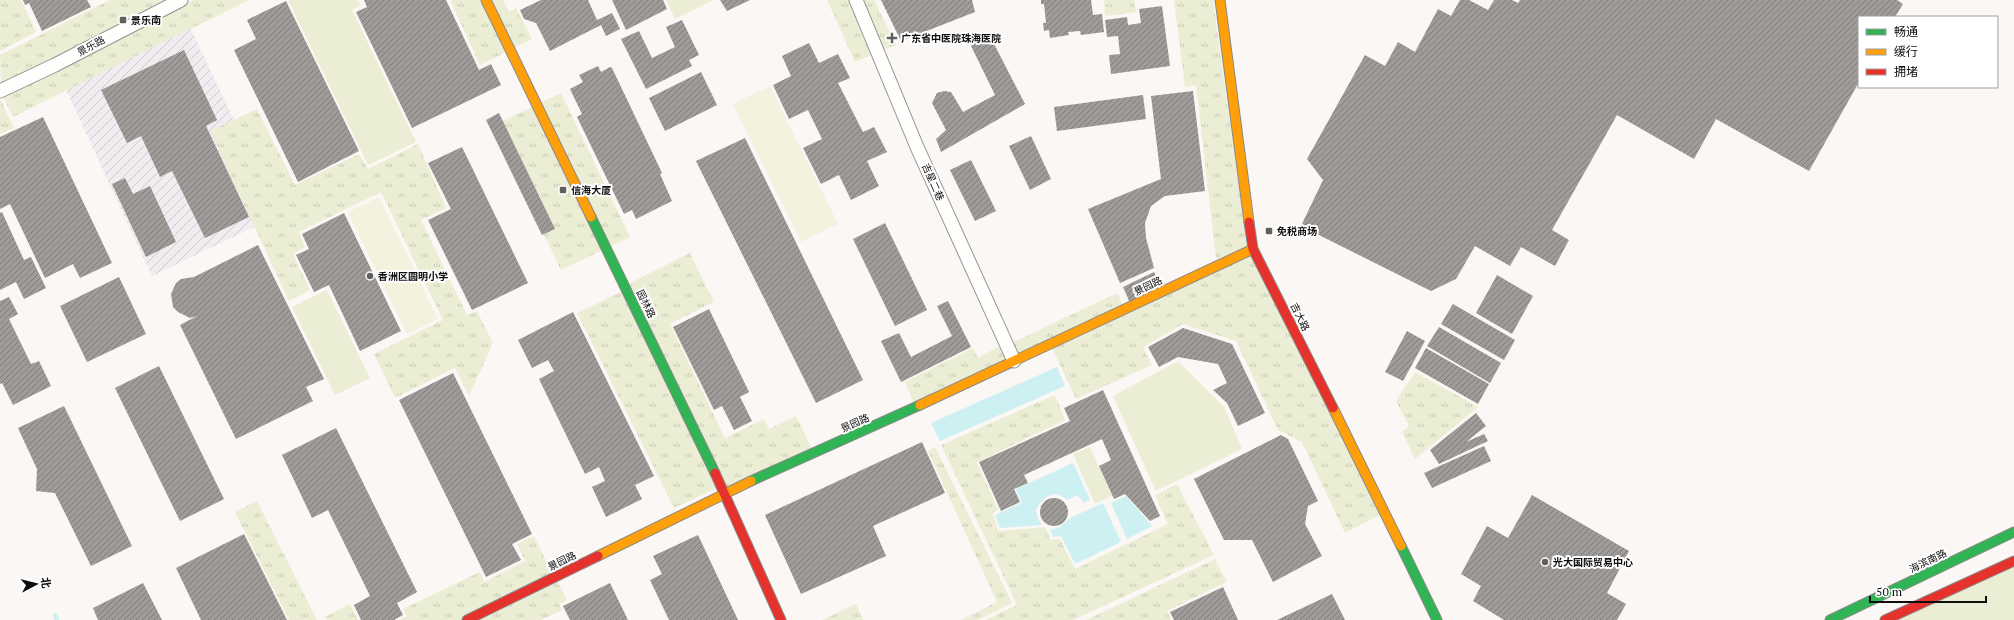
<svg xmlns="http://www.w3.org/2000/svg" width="2014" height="620" viewBox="0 0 2014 620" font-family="'PT Serif','Noto Sans SC',serif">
  <defs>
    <pattern id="industrial-furrows" width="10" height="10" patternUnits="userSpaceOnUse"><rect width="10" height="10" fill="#f1ecf0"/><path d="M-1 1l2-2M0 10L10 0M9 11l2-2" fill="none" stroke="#cdc9cd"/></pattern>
    <pattern id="grass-tufts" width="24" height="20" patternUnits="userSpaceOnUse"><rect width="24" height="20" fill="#ebeed5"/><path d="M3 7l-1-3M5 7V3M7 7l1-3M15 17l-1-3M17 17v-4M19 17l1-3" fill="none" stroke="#c8cbb6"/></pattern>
    <pattern id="building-hatch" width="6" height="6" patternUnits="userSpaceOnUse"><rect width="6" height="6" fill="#9e9b99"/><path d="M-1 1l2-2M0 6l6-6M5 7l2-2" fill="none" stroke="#7f7d7b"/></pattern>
  </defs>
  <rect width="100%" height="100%" fill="#fbf7f4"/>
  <!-- industrial -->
  <path fill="url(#industrial-furrows)" d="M178 2 279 215 152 276 55 66Z"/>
  <!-- grass -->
  <g fill="url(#grass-tufts)">
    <path d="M0 0H21L36 32 0 51Z"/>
    <path d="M110 0H183L1 86 0 55Z"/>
    <path d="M193 0H249L13 117 3 97Z"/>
    <path d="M450 0H503L509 12 516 8 532 39 480 65Z"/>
    <path d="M827 0H874L896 45 855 62Z"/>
    <path d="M1104 0H1134L1136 12 1105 16Z"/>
    <path d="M1174 0H1213L1247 246 1216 259 1196 85 1185 87Z"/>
    <path d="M561 93 630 237 561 270 492 126Z"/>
    <path d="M0 99 14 128 0 134Z"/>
    <path d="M257 109 295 185 359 154 368 169 418 144 446 208 421 220 467 315 477 311 493 343 469 396 455 368 395 398 374 354 443 320 381 192 299 232 305 247 293 254 310 290 289 301 210 131Z"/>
    <path d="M690 253 714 302 670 324 725 438 764 419 769 429 796 416 812 449 725 489 630 283Z"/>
    <path d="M1251 254 1382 514 1345 533 1302 442 1278 430 1236 341 1183 324 1143 347 1152 365 1076 399 1052 348Z"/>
    <path d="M623 291 717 488 674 508 577 313Z"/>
    <path d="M1117 293 1123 306 914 404 905 382 973 348 978 358 1003 344 1016 341Z"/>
    <path d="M1415 372 1478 407 1415 459 1402 432 1409 426 1396 401Z"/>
    <path d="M1055 395 1065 420 977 462 998 510 993 513 998 531 1045 527 1051 540 1060 539 1075 569 1168 524 1155 495 1177 484 1214 555 1073 620H985L1017 605 941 445Z"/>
    <path d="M935 447 1012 603 978 620H961L997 602 928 451Z"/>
    <path d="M257 501 317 620H289L235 512Z"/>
    <path d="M534 536 553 575 463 620H399L407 616 403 609 480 572 484 582 525 561 517 544Z"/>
    <path d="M1215 559 1227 582 1167 611 1171 620H1086Z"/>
    <path d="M556 579 567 600 559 604 562 610 541 620H475Z"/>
    <path d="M350 604 358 620H327L325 617Z"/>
    <path d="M856 604 863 620H822Z"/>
  </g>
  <!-- park -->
  <g fill="#ebeed5">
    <path d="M288 0H358L361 5 352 10 416 142 368 165Z"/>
    <path d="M666 0H713L675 19Z"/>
    <path d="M327 290 370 378 335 395 292 307Z"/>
    <path d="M1178 361 1224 407 1242 449 1156 491 1113 396Z"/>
    <path d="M1090 447 1112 496 1095 504 1073 454Z"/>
    <path d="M2014 561V620H1886Z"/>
  </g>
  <!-- pitch -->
  <g fill="#f3f2df">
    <path d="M770 86 838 224 801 242 733 104Z"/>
    <path d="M379 197 438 319 407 334 348 212Z"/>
  </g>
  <!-- water -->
  <g fill="#cdf0f3">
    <path d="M1057 367 1065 386 940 441 931 423Z"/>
    <path d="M1073 463 1090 500 1083 503 1078 495 1067 500C1055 488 1043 496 1036 510L1038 519 1042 525 1000 528 995 515 1022 503 1016 489Z"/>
    <path d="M1126 496 1152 526 1127 539 1111 503Z"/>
    <path d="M1103 503 1121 542 1075 564 1061 536 1053 537 1050 530 1060 527 1070 518Z"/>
  </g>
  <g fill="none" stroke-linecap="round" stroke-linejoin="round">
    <!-- stream -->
    <path stroke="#cdf0f3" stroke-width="4.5" d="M55 615 57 620"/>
  </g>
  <!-- building -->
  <g fill="url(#building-hatch)">
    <path d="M23 0H87L91 7 42 31 29 3 25 5Z"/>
    <path d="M364 0H446L479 70 491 64 501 85 412 128 356 12 367 7Z"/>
    <path d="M541 0H588L597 20 612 13 620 29 606 36 601 25 550 51 536 23 524 19 520 10Z"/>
    <path d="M612 0H663L667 9 626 30Z"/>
    <path d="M720 0H750L727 11Z"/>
    <path d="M881 0H972L975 12 901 41Z"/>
    <path d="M1041 0H1091L1093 15 1102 14 1104 32 1081 35 1080 31 1068 32 1069 35 1050 38 1049 30 1044 31 1043 23H1046L1044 4H1041Z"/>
    <path d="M1460 0H1469L1488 10 1494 0H1512L1518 3 1520 0H1897L1903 4 1895 17H1859V82L1809 171 1716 119 1694 159 1617 115 1552 230 1569 240 1555 266 1521 247 1510 266 1475 246 1456 279 1431 291 1301 226 1323 180 1307 159 1365 55 1385 66 1398 42 1415 52 1438 9 1451 16Z"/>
    <path d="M286 1 359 151 298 182 234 50 256 39 247 20Z"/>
    <path d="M1162 6 1170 66 1111 74 1109 55 1120 54 1118 36 1107 37 1105 20 1127 17 1128 25 1141 23 1139 9Z"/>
    <path d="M682 20 699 55 689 60 692 66 646 89 621 39 639 31 652 58 675 47 666 27Z"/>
    <path d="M984 35 991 38 1025 104 941 152 936 139 946 130 932 103 937 93 944 91 951 92 963 112 995 95 971 46 977 37Z"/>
    <path d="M809 43 819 63 838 54 850 78 838 83 863 132 874 127 887 152 867 161 879 186 851 200 839 175 821 184 803 148 822 139 808 110 789 119 773 85 791 76 782 56Z"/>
    <path d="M184 50 217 120 206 126 249 217 205 238 172 171 160 177 141 136 127 143 101 90Z"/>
    <path d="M598 66 601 72 610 67 612 68 662 173 660 174 672 201 636 219 632 210 624 214 577 117 582 114 570 89 583 82 579 75Z"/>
    <path d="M701 72 717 105 665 131 649 98Z"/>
    <path d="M1193 91 1205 191 1165 196 1151 206 1145 223 1146 238 1154 268 1120 283 1088 209 1161 179 1151 96Z"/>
    <path d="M1143 95 1146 119 1057 131 1054 107Z"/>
    <path d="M499 113 555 229 542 235 486 120Z"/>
    <path d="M43 117 112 263 80 278 73 264 45 278 10 204 0 209V137Z"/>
    <path d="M1031 136 1051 179 1030 190 1009 146Z"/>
    <path d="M745 138 863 380 816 403 696 161Z"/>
    <path d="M462 147 528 283 472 310 428 220 451 209 428 163Z"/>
    <path d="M971 160 996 211 975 221 950 170Z"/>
    <path d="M125 178 133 194 150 186 176 242 146 257 112 184Z"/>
    <path d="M2 212 24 260 31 257 46 288 24 299 16 282 0 290V213Z"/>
    <path d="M344 213 401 331 360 351 329 285 314 292 296 255 309 249 302 234Z"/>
    <path d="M885 223 927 310 895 326 853 239Z"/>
    <path d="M258 245 324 379 306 387 313 401 236 439 180 325 197 316 190 318 178 312 173 307 171 294 176 283 181 279 194 277Z"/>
    <path d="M1154 272 1162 288 1130 303 1123 287Z"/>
    <path d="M1497 275 1533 296 1512 334 1476 313Z"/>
    <path d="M119 277 146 334 87 362 60 306Z"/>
    <path d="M9 297 18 314 9 319 31 364 39 361 51 386 13 405 2 383 0 384V301Z"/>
    <path d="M948 301 971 347 901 382 881 341 899 333 911 357 952 336 937 306Z"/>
    <path d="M1453 304 1515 340 1504 360 1441 324Z"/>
    <path d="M709 309 749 392 740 397 752 421 734 430 722 406 714 410 673 327Z"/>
    <path d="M573 312 654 476 635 485 642 499 606 517 592 487 605 481 599 467 585 474 539 379 554 371 548 360 532 368 518 340Z"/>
    <path d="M1439 327 1501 363 1490 383 1427 346Z"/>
    <path d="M1183 328 1232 344 1265 413 1238 426 1227 403 1213 390 1227 383 1218 364 1178 357 1159 367 1148 347Z"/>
    <path d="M1407 331 1425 341 1403 381 1385 372Z"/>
    <path d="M1426 348 1489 384 1478 404 1415 368Z"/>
    <path d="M159 366 224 499 180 521 115 388Z"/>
    <path d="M453 373 532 534 512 544 521 560 486 577 399 400Z"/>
    <path d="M1103 390 1160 516 1150 521 1125 494 1114 499 1099 466 1111 460 1102 439 1024 475 1028 483 1014 489 1020 502 1001 511 979 462 1070 421 1064 408Z"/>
    <path d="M64 406 132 546 91 566 55 493 36 491 37 469 18 428Z"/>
    <path d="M1476 413 1486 426 1466 442 1484 434 1488 441 1439 464 1430 450Z"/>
    <path d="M336 428 417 592 397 603 403 615 394 620H361L354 605 370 596 328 510 312 518 282 455Z"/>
    <path d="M1281 435 1288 439 1318 501 1308 506 1305 524 1322 556 1273 582 1252 540H1224L1194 479Z"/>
    <path d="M922 442 945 493 873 526 886 556 801 594 765 515Z"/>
    <path d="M1484 446 1491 461 1432 488 1424 473Z"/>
    <path d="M1532 495 1629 551 1607 593 1626 604 1617 620H1504L1473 601 1481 586 1461 574 1487 526 1508 538Z"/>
    <circle cx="1054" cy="512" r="14"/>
    <path d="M244 534 287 620H201L176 568Z"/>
    <path d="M698 535 738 620H669L650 580 662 574 653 556Z"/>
    <path d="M143 583 162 620H98L93 608Z"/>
    <path d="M610 583 628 620H570L563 606Z"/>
    <path d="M1223 587 1238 620H1174L1170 612Z"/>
    <path d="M1332 594 1345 620H1277Z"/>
  </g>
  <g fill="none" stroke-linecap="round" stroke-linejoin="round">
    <defs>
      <g id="street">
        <path d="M856 0 917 147 1014 361"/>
        <path d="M0 91 55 65 181 0"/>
      </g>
      <g id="fast">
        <path d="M591 217 715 473"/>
        <path d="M751 481 920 405"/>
        <path d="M1401 546 1437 620"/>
        <path d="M1830 620 2014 532"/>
      </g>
      <g id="slow">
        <path d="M486 0 591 217"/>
        <path d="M1220 0 1249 222"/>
        <path d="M920 405 1253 249"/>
        <path d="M1333 408 1401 546"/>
        <path d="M598 556 751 481"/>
      </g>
      <g id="jam">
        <path d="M1249 222 1253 249 1333 408"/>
        <path d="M715 473 781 620"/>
        <path d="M467 620 598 556"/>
        <path d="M1885 620 2014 561"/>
      </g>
    </defs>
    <!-- street casing -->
    <use href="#street" stroke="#959392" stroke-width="15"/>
    <!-- fast casing -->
    <use href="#fast" stroke="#8b8a88" stroke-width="11"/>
    <!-- slow casing -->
    <use href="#slow" stroke="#8b8a88" stroke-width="11"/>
    <!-- jam casing -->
    <use href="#jam" stroke="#8b8a88" stroke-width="11"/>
    <!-- street -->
    <use href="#street" stroke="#fefefd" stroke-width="13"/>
    <!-- fast -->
    <use href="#fast" stroke="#30b455" stroke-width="9"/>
    <!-- slow -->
    <use href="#slow" stroke="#ff9f0a" stroke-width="9"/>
    <!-- jam -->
    <use href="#jam" stroke="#e5322d" stroke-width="9"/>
  </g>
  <!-- markers -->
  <g fill="#61605e" stroke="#fff" stroke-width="1.5">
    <rect x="119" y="16" width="8" height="8" rx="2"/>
    <path d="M890 32h4v4h4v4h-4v4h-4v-4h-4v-4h4z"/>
    <rect x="559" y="186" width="8" height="8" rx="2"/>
    <rect x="1265" y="227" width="8" height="8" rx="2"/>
    <circle cx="370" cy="276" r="4"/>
    <circle cx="1545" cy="562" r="4"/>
  </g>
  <g text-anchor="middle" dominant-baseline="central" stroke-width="4" stroke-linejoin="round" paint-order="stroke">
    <!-- poi labels -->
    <g font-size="10" font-weight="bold" fill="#0e0e0e" stroke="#fff" text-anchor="start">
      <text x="131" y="20">景乐南</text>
      <text x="901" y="38">广东省中医院珠海医院</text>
      <text x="571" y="190">信海大厦</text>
      <text x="1277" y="231">免税商场</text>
      <text x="378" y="276">香洲区圆明小学</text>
      <text x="1553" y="562">光大国际贸易中心</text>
    </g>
    <!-- street labels -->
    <g font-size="10" fill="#0e0e0e" stroke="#fff">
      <text transform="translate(91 46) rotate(-28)">景乐路</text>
      <text transform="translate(933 182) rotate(66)">吉星二巷</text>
      <text transform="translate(1148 286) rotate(-25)">景园路</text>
      <text transform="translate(646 304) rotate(64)">园林路</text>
      <text transform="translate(1300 317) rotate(64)">吉大路</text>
      <text transform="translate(855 423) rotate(-24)">景园路</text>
      <text transform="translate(562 561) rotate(-26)">景园路</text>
      <text transform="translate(1928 561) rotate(-26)">海滨南路</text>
    </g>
  </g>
  <!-- legend -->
  <rect x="1858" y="16" width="140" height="72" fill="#ffffff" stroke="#9f9f9f"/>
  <rect x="1866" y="29" width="20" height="6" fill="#30b455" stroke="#9f9f9f"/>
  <text x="1894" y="36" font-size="12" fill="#0e0e0e">畅通</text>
  <rect x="1866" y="49" width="20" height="6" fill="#ff9f0a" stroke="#9f9f9f"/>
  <text x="1894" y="56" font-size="12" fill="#0e0e0e">缓行</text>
  <rect x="1866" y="69" width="20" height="6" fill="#e5322d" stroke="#9f9f9f"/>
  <text x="1894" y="76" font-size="12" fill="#0e0e0e">拥堵</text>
  <!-- north arrow -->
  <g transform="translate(36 584) rotate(83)" stroke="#ffffff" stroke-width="3" paint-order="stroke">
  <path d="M0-3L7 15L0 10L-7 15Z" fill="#0e0e0e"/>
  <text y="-6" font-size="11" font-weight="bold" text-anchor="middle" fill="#0e0e0e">北</text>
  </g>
  <!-- scale -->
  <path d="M1870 596v6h116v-6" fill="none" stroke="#0e0e0e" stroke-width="2"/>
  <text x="1876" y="596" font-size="12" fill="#0e0e0e" stroke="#ffffff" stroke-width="3" paint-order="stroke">50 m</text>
</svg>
